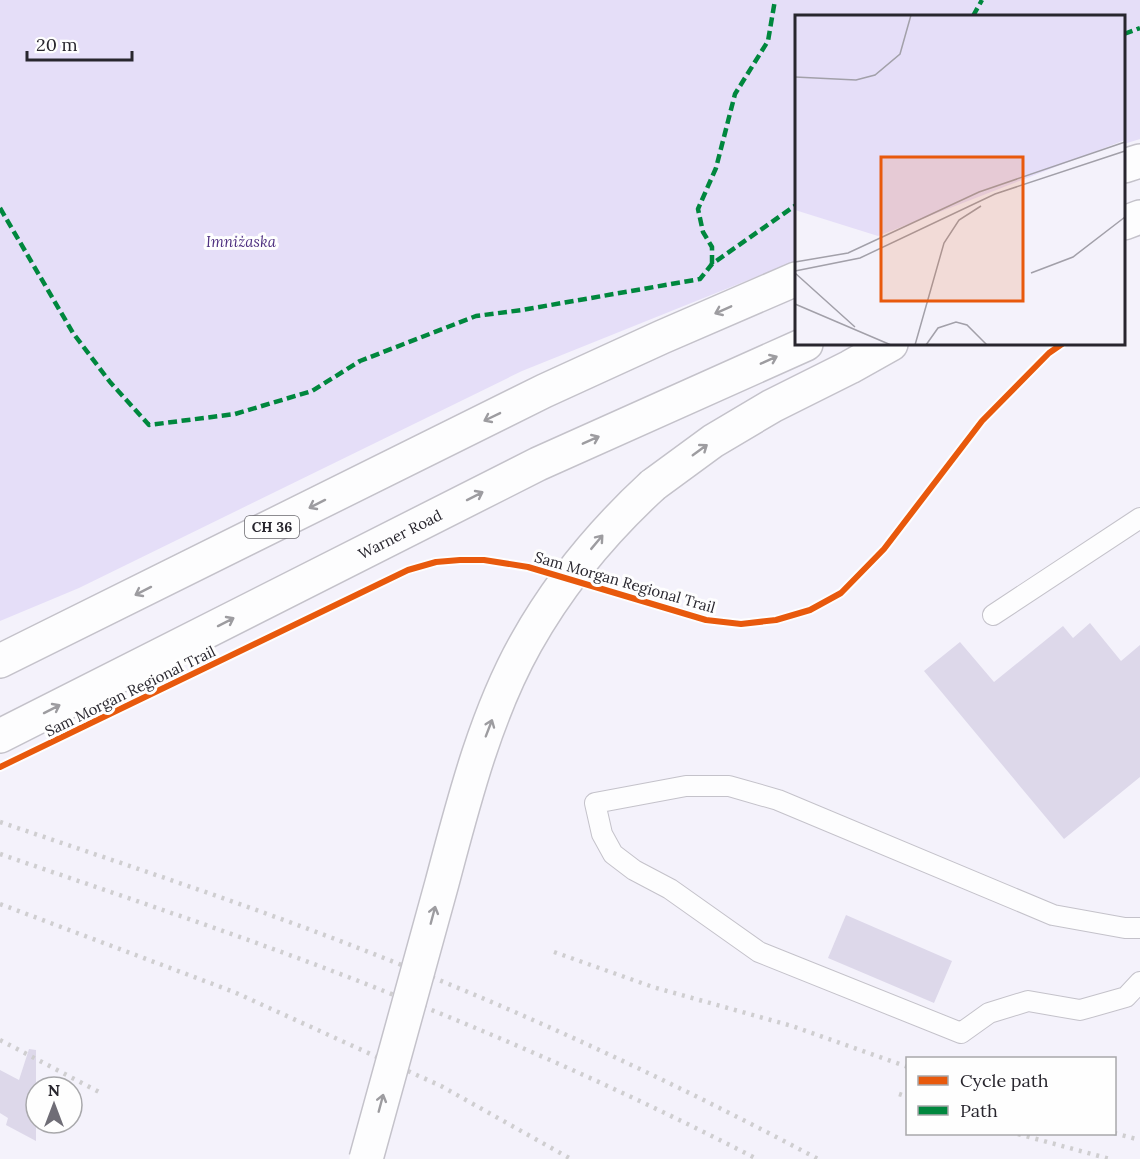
<svg xmlns="http://www.w3.org/2000/svg" width="1140" height="1159" viewBox="0 0 1140 1159" font-family="Lora,serif">
  <rect width="100%" height="100%" fill="#f4f2fb"/>
  <!-- green -->
  <path fill="#e5def8" d="M0 0H1140V139L1124 144V16H796V261L522 371 79 588 0 621Z"/>
  <!-- building -->
  <g fill="#ddd8ea">
    <path d="M1090 623 1121 661 1140 645V777L1064 839 924 671 960 642 994 682 1063 626 1073 638Z"/>
    <path d="M846 915 952 961 934 1003 828 958Z"/>
    <path d="M29 1049 36 1050V1141L6 1125 8 1118 0 1113V1070L19 1080Z"/>
  </g>
  <g fill="none" stroke-linecap="round" stroke-linejoin="round">
    <defs>
      <g id="lane">
        <path d="M993 615 1140 518"/>
        <path d="M1140 928H1125L1053 915 778 800 729 786H686L595 803 602 834 613 854 634 870 670 889 759 952 961 1033 989 1013 1028 1001 1080 1010 1126 997 1140 982"/>
      </g>
      <g id="highway">
        <path d="M1124 166 1140 161"/>
        <path d="M1124 223 1140 217"/>
        <path d="M653 485 713 441 772 406 850 367 891 344"/>
        <path d="M0 661 544 391 662 337 796 279"/>
        <path id="s1" d="M0 736 538 464 806 344"/>
      </g>
    </defs>
    <!-- lane casing -->
    <use href="#lane" stroke="#c4c2ca" stroke-width="22"/>
    <!-- highway casing -->
    <use href="#highway" stroke="#c4c2ca" stroke-width="36"/>
    <!-- lane -->
    <use href="#lane" stroke="#fdfdfe" stroke-width="20"/>
    <!-- highway -->
    <use href="#highway" stroke="#fdfdfe" stroke-width="33"/>
    <!-- rail -->
    <g stroke="#cfced0" stroke-width="4.5" stroke-dasharray="3 6" stroke-linecap="butt">
      <path d="M0 822C132 867 264 910 394 962 539 1019 681 1086 818 1159"/>
      <path d="M0 854C130 899 261 942 389 993 514 1042 637 1097 757 1159"/>
      <path d="M0 904 234 992 441 1086 571 1159"/>
      <path d="M554 952 653 987 792 1026 908 1067"/>
      <path d="M0 1040 101 1093"/>
      <path d="M899 1094 908 1097"/>
      <path d="M1114 1133 1140 1140"/>
      <path d="M1018 1134 1110 1159"/>
    </g>
    <defs>
      <path id="highway-bridge" d="M366 1159C391 1067 416 975 442 883 463 804 485 716 526 643 559 584 603 531 653 485"/>
    </defs>
    <!-- highway-bridge casing -->
    <use href="#highway-bridge" stroke="#c4c2ca" stroke-width="36" stroke-linecap="butt"/>
    <!-- highway-bridge -->
    <use href="#highway-bridge" stroke="#fdfdfe" stroke-width="33"/>
    <!-- quiet -->
    <g stroke="#00873e" stroke-width="4.5" stroke-dasharray="9 4.5" stroke-linecap="butt">
      <path d="M973 16 982 0"/>
      <path d="M1124 34 1140 28"/>
      <path d="M0 208 73 333 110 382 149 425 235 414 312 391 360 361 476 316 522 310 700 279 712 264 796 205"/>
      <path d="M712 264V247L703 232 698 209 716 168 735 94 768 41 775 0"/>
    </g>
    <defs>
      <path id="cycleway" d="M0 767 408 570 436 562 460 560H484L528 567 706 620 741 624 776 620 810 610 841 593 884 549 982 421 1049 353 1062 344"/>
    </defs>
    <!-- cycleway casing -->
    <use href="#cycleway" stroke="#fefefe" stroke-width="10"/>
    <!-- cycleway -->
    <use href="#cycleway" stroke="#e8590c" stroke-width="6"/>
  </g>
  <!-- one-way arrows -->
  <defs><path id="oneway-shaft" d="M-6 0H5M1.5-3L5.5 0L1.5 3" fill="none" stroke-width="1.6" stroke-linecap="round" stroke-linejoin="round" transform="scale(1.5)"/></defs>
  <g stroke="#9d9ca0">
    <use href="#oneway-shaft" transform="translate(723 310) rotate(156)"/>
    <use href="#oneway-shaft" transform="translate(769 360) rotate(-24)"/>
    <use href="#oneway-shaft" transform="translate(492 417) rotate(154)"/>
    <use href="#oneway-shaft" transform="translate(591 440) rotate(-24)"/>
    <use href="#oneway-shaft" transform="translate(700 450) rotate(-36)"/>
    <use href="#oneway-shaft" transform="translate(475 496) rotate(-27)"/>
    <use href="#oneway-shaft" transform="translate(317 504) rotate(153)"/>
    <use href="#oneway-shaft" transform="translate(597 542) rotate(-50)"/>
    <use href="#oneway-shaft" transform="translate(143 591) rotate(153)"/>
    <use href="#oneway-shaft" transform="translate(226 622) rotate(-27)"/>
    <use href="#oneway-shaft" transform="translate(52 709) rotate(-27)"/>
    <use href="#oneway-shaft" transform="translate(489 728) rotate(-69)"/>
    <use href="#oneway-shaft" transform="translate(433 915) rotate(-75)"/>
    <use href="#oneway-shaft" transform="translate(381 1103) rotate(-75)"/>
  </g>
  <g text-anchor="middle" dominant-baseline="central" stroke-width="6" stroke-linejoin="round" paint-order="stroke">
    <!-- shield labels -->
    <rect fill="#fefefe" stroke="#68676c" stroke-width="1.5" x="245" y="516" width="54" height="22" rx="4.5"/>
    <g font-size="14" font-weight="bold" fill="#28262e">
      <text x="272" y="527">CH 36</text>
    </g>
    <!-- park labels -->
    <g font-size="15" font-style="italic" fill="#4f3181" stroke="#fefefe">
      <text x="241" y="241">Imniżaska</text>
    </g>
    <!-- street labels -->
    <g font-size="15" fill="#28262e" stroke="#fefefe">
      <text stroke="none"><textPath href="#s1" startOffset="448">Warner Road</textPath></text>
      <text transform="translate(625 582) rotate(16)">Sam Morgan Regional Trail</text>
      <text transform="translate(130 691) rotate(-26)">Sam Morgan Regional Trail</text>
    </g>
  </g>
  <!-- overview -->
  <g transform="translate(795 15)">
    <rect width="330" height="330" fill="#f4f2fb"/>
    <path d="M0 0H330V125L83 221 0 195Z" fill="#e5def8"/>
    <path fill="none" stroke="#a2a0a9" stroke-width="1.5" d="M0 62 61 65 80 60 105 39 116 0M0 247 53 238 184 177 330 127M0 256 65 243 200 179 330 136M0 258 60 312M236 258 278 242 330 202M0 289 96 330M120 330 149 228 164 205 186 191M131 330 143 313 161 307 172 310 192 330"/>
    <path fill="#e8590c" fill-opacity="0.15" stroke="#e8590c" stroke-width="3" d="M86 142H228V286H86Z"/>
    <rect width="330" height="330" fill="none" stroke="#28262e" stroke-width="3"/>
  </g>
  <!-- legend -->
  <rect x="906" y="1057" width="210" height="78" fill="#fefefe" stroke="#a8a8ab" stroke-width="1.5"/>
  <rect x="918" y="1076" width="30" height="9" fill="#e8590c" stroke="#a8a8ab" stroke-width="1.5"/>
  <text x="960" y="1087" font-size="18" fill="#28262e">Cycle path</text>
  <rect x="918" y="1106" width="30" height="9" fill="#00873e" stroke="#a8a8ab" stroke-width="1.5"/>
  <text x="960" y="1117" font-size="18" fill="#28262e">Path</text>
  <!-- north arrow -->
  <g transform="translate(54 1105)"><circle r="28" fill="#fefefe" stroke="#a8a8ab" stroke-width="1.5"/>
  <path d="M0-4.5L10 22L0 15L-10 22Z" fill="#6f6d76"/>
  <text y="-9" font-size="16" font-weight="bold" text-anchor="middle" fill="#28262e">N</text>
  </g>
  <!-- scale -->
  <path d="M27 51v9h105v-9" fill="none" stroke="#28262e" stroke-width="3"/>
  <text x="36" y="51" font-size="18" fill="#28262e" stroke="#fefefe" stroke-width="4.5" paint-order="stroke">20 m</text>
</svg>
